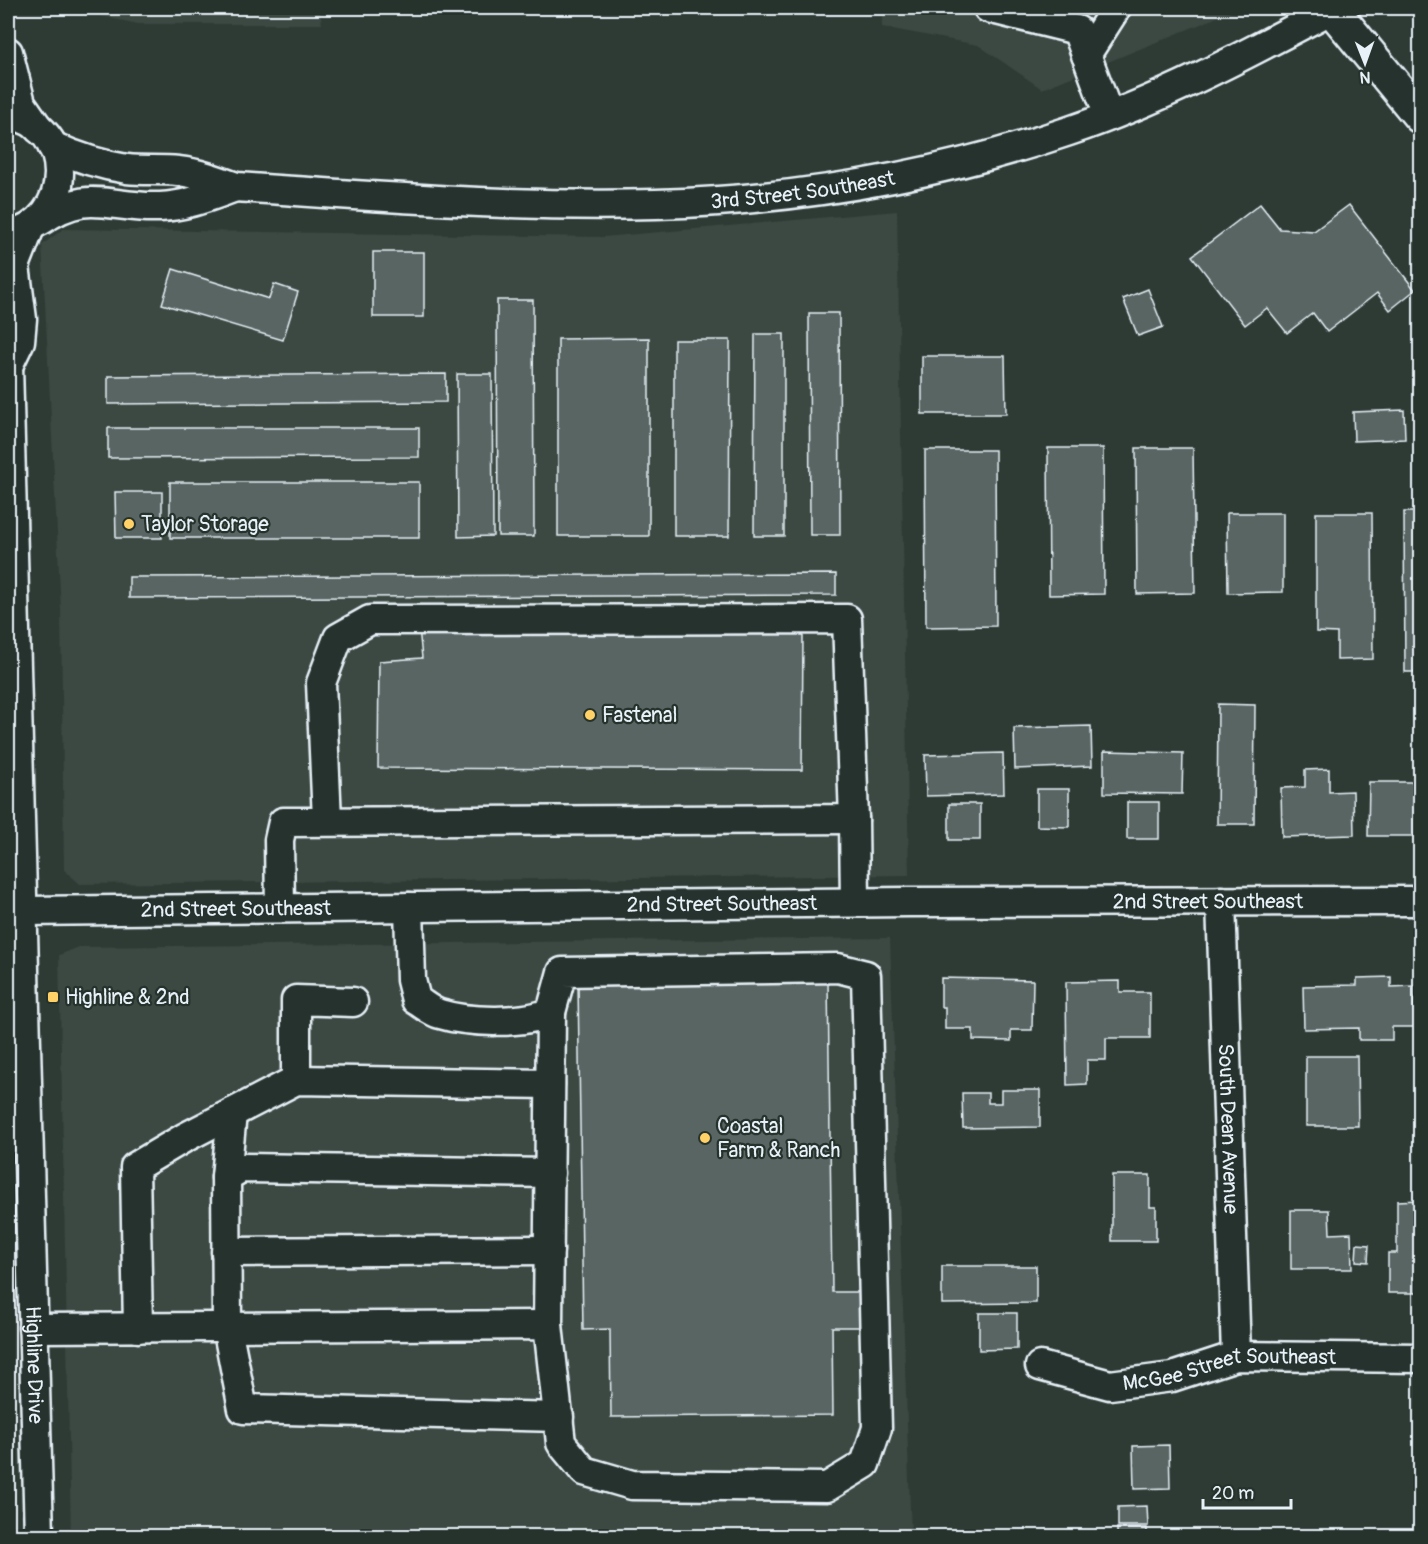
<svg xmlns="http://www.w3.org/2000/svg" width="1428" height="1544" viewBox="0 0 1428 1544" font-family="Pangolin,sans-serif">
  <rect width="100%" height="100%" fill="#2e3b35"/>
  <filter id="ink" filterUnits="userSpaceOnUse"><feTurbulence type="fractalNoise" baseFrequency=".0167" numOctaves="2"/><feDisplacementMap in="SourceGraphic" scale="12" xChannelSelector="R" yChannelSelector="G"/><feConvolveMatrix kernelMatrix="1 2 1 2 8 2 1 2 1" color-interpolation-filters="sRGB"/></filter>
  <g filter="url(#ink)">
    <!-- built -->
    <g fill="#3b4843">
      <path d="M64 8H320L322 24H138Z"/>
      <path d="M882 8H1235V10L1042 89 978 45 882 27Z"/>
      <path d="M897 211 909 875 80 884 64 870 61 610 42 245 63 229 603 237Z"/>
      <path d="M890 938 911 1536H71L59 955 79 947Z"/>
    </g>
    <!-- building -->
    <g fill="#596563" stroke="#e8f1f8" stroke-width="1.5">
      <path d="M1260 204 1280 229 1314 231 1349 205 1415 290 1390 310 1377 293 1327 332 1313 313 1287 333 1267 308 1245 325 1192 256Z"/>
      <rect x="373" y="252" width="51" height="65"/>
      <path d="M173 269 269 299 274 284 298 292 283 340 162 304Z"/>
      <path d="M1148 289 1163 327 1138 336 1123 299Z"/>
      <path d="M497 300H533L534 536H498Z"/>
      <path d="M809 313H839L840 535H810Z"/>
      <path d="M755 334H784V536H754Z"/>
      <path d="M649 338V536H558V339Z"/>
      <path d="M674 340H730L729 536H674Z"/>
      <path d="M922 356H1005L1006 414H922Z"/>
      <path d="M446 374V402L108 404V376Z"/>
      <path d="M457 374H492L493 536 458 537Z"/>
      <path d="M1404 410 1405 439 1354 441 1353 412Z"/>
      <path d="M108 428H419V457L108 458Z"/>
      <path d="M1048 448H1103L1104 594 1049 595Z"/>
      <path d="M1136 448H1193L1195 593 1137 594Z"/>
      <path d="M925 450H995L996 626 926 627Z"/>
      <rect x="170" y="482" width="249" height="56"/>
      <path d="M115 492H162V538H116Z"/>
      <path d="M1404 512H1420V672H1405Z"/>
      <path d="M1227 513H1283V592L1228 593Z"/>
      <path d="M1316 513H1372L1373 659 1337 660V633L1316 632Z"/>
      <path d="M836 574V595L129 598V577Z"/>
      <path d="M419 628 803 633 802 770 378 768 379 661 422 658Z"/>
      <path d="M1218 704 1255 705 1254 824H1217Z"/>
      <path d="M1091 726 1092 766 1015 769 1014 728Z"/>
      <path d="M1104 751 1183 753 1182 794 1104 793Z"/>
      <path d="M1003 753 1004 794 926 796 925 755Z"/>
      <path d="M1329 769V792L1353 791 1354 835 1282 837 1281 788 1305 787V770Z"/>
      <path d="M1369 782H1420V836H1368Z"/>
      <path d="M1037 789H1069V827L1037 826Z"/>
      <rect x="1127" y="802" width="32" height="37"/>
      <rect x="949" y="804" width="31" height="36"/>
      <path d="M1391 977V987L1414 986V1027H1392V1040H1359V1028L1304 1029 1303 986 1357 985V978Z"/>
      <path d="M941 978 1033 980 1032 1030H1011V1041L973 1040V1029H945V1007H941Z"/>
      <path d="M828 981 832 1292H859V1327H832L833 1415 611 1417 610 1329 583 1330 578 984Z"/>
      <path d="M1120 981V992H1150V1038H1106V1060H1087V1084L1067 1085 1066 982Z"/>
      <path d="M1306 1056H1357L1358 1126H1306Z"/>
      <path d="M1001 1090H1040V1127L963 1128 962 1093H988V1103H1001Z"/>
      <path d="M1112 1175H1150V1207H1156V1241H1112Z"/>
      <path d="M1420 1200V1293H1388V1253H1397V1201Z"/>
      <path d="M1291 1210H1329L1330 1234 1351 1233 1352 1269H1291Z"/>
      <path d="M1357 1244 1369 1245 1368 1262 1356 1261Z"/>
      <path d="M942 1266H1036V1303L942 1304Z"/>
      <path d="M979 1313H1017V1349L979 1350Z"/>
      <path d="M1169 1445 1170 1488 1134 1489 1133 1446Z"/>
      <path d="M1147 1506 1148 1526H1118V1507Z"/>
      <rect x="1117" y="1528" width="30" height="8"/>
    </g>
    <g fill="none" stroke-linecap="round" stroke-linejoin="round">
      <defs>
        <g id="minor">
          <path d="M988 8 1077 30 1109 116"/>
          <path d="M8 52 21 103 39 129"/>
          <path d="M1086 55 1116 8"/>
          <path d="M8 114C77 126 75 221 8 236"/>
          <path id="s1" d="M52 146C76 157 101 165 127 169 144 171 161 169 178 171 198 173 217 180 236 187 376 196 516 208 656 204 796 200 937 176 1069 131 1161 100 1247 54 1332 9"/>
          <path d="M40 221C89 187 108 209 160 207 187 206 210 196 236 187"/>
          <path id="s2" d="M8 365 39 1536"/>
          <path d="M8 366 20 341 22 319 15 266 29 230"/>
          <path d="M854 819 855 902"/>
          <path id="s3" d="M1221 901 1236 1356"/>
          <path d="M280 908 279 840 283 822 854 819 847 619 370 620 338 638 321 683 327 820"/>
          <path id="s4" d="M23 911 909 902 1420 901"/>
          <path d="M296 1080V1000L353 1002"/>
          <path d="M550 1173 241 1168 226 1177 227 1327 243 1409 559 1417"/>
          <path d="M226 1177 232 1113"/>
          <path d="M226 1252 549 1250"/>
          <path d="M548 1325 551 1012"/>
          <path d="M33 1328 548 1325 561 1443 584 1471 632 1485 827 1487 865 1464 877 1428 866 975 838 968 562 972 551 1012C524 1024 469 1023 440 1014 432 1012 423 1004 416 1000L411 980 409 907"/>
          <path d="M138 1328 135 1167 184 1138 296 1080 550 1084"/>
          <path id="s5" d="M1040 1366 1110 1385 1172 1377 1236 1356 1420 1358"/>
        </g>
        <path id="major" d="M1331 8 1420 116"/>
      </defs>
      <!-- minor casing -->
      <use href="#minor" stroke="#e8f1f8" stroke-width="33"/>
      <!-- major casing -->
      <use href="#major" stroke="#e8f1f8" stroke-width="38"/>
      <!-- minor -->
      <use href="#minor" stroke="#26332d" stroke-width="28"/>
      <!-- major -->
      <use href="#major" stroke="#26332d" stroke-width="33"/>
    </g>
  </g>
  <!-- markers -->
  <g fill="#ffd166" stroke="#26332d" stroke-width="2">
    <circle cx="129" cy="524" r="6"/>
    <circle cx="590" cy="715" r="6"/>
    <rect x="47" y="991" width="12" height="12" rx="3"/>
    <circle cx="705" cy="1138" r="6"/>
  </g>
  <g text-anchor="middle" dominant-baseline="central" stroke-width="4.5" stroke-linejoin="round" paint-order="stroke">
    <!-- street labels -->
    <g font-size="21" fill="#e8f1f8" stroke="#26332d">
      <text stroke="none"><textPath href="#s1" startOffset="758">3rd Street Southeast</textPath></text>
      <text stroke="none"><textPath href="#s4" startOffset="1185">2nd Street Southeast</textPath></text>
      <text stroke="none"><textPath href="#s4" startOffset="699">2nd Street Southeast</textPath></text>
      <text stroke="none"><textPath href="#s4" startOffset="213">2nd Street Southeast</textPath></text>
      <text stroke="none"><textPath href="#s3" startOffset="228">South Dean Avenue</textPath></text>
      <text stroke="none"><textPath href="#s2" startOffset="1000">Highline Drive</textPath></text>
      <text stroke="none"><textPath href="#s5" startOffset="194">McGee Street Southeast</textPath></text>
    </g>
    <!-- poi labels -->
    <g font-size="21" fill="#e8f1f8" stroke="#26332d" text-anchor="start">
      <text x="141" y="524">Taylor Storage</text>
      <text x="602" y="715">Fastenal</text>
      <text x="65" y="997">Highline &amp; 2nd</text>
      <text x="717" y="1126">Coastal<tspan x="717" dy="24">Farm &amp; Ranch</tspan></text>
    </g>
  </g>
  <!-- margin -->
  <rect width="1428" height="1544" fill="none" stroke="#26332d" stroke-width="30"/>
  <rect x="15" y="15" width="1398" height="1514" fill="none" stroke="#e8f1f8" stroke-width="2" filter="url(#ink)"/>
  <!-- north arrow -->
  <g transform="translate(1365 63) rotate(179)" stroke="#26332d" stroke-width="4.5" paint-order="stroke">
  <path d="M0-4.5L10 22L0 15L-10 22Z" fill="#e8f1f8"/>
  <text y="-9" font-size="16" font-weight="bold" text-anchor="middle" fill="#e8f1f8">N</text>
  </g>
  <!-- scale -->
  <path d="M1203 1499v9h88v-9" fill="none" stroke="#e8f1f8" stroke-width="3"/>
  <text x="1212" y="1499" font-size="18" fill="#e8f1f8" stroke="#26332d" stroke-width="4.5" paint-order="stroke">20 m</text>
</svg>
